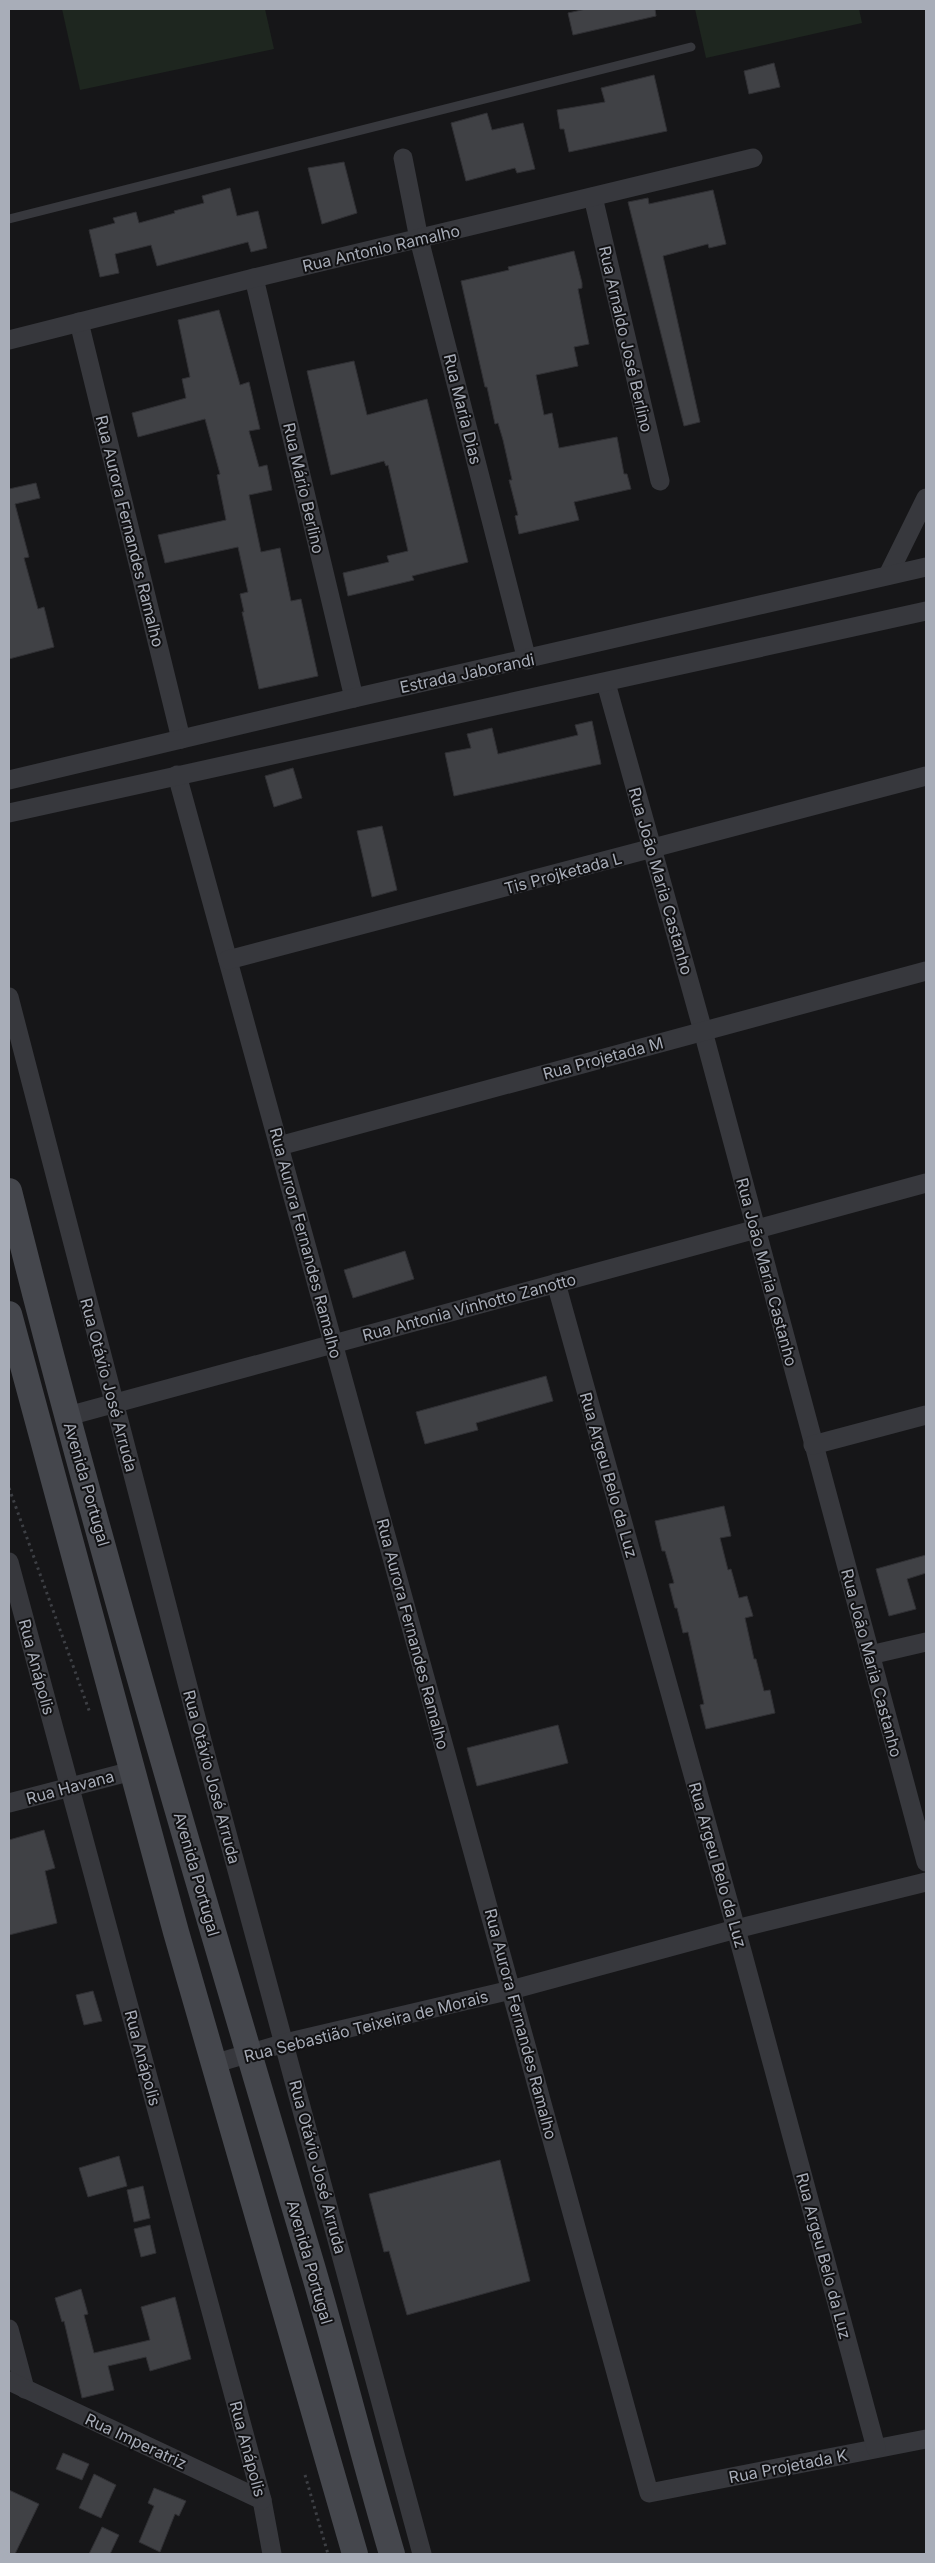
<svg xmlns="http://www.w3.org/2000/svg" width="935" height="2563" viewBox="0 0 935 2563" font-family="Inter,sans-serif">
  <rect width="100%" height="100%" fill="#161618"/>
  <!-- green -->
  <g fill="#1e261f">
    <path d="M62 9H265L274 49 80 90Z"/>
    <path d="M695 9H859L862 23 706 58Z"/>
  </g>
  <!-- building -->
  <g fill="#404145" stroke="#303034">
    <path d="M586 9H655L656 16 573 35 568 13Z"/>
    <path d="M774 63 780 87 749 94 744 71Z"/>
    <path d="M654 75 667 131 569 152 564 129H560L557 110 605 102 601 88Z"/>
    <path d="M487 113 492 130 523 123 535 169 517 173 515 168 466 181 451 123Z"/>
    <path d="M344 162 357 213 322 224 308 168Z"/>
    <path d="M230 188 237 216 258 211 267 248 251 252 248 242 157 266 151 245 115 254 119 273 100 277 89 230 115 223 113 218 136 212 139 223 175 213 174 211 204 203 202 196Z"/>
    <path d="M713 190 726 244 709 248 708 244 663 256 700 422 684 426 628 202 648 198 649 204Z"/>
    <path d="M574 251 582 283V288L578 289 589 344 574 347 578 366 536 375 544 415 552 413 559 448 617 437 624 474H627L631 489 574 502 579 520 519 534 515 516 518 515 509 480H512L503 440 498 423 495 424 487 387H485L461 281 509 270 508 267Z"/>
    <path d="M219 310 240 385 249 382 260 429 249 431 259 467 267 465 272 490 249 495 261 552 280 548 291 601 301 599 318 676 259 689 242 612H244L240 594 248 592 238 547 165 563 158 535 226 520 217 475 220 474 205 419 138 437 132 413 186 398 182 379 190 377 178 320Z"/>
    <path d="M354 361 367 415 427 399 468 562 412 576 414 580 348 596 343 573 389 562 387 556 408 551 388 465 386 466 384 461 331 475 307 371Z"/>
    <path d="M36 483 40 498 15 504 29 557 24 558 38 609 44 607 54 647 9 659V489Z"/>
    <path d="M592 721 601 764 454 796 445 753 471 748 467 734 492 728 498 754 578 735 575 725Z"/>
    <path d="M293 768 302 798 274 807 265 776Z"/>
    <path d="M382 826 397 890 372 897 357 831Z"/>
    <path d="M405 1251 414 1279 353 1298 344 1270Z"/>
    <path d="M546 1376 553 1401 476 1423 478 1430 425 1444 416 1412Z"/>
    <path d="M724 1506 731 1536 720 1538 728 1570 731 1569 739 1598 747 1596 753 1616 745 1618 754 1659H756L764 1691 770 1690 775 1713 706 1729 700 1705 704 1704 688 1632 683 1633 677 1608H675L669 1584 674 1583 665 1551H662L655 1521Z"/>
    <path d="M926 1555V1573L907 1579 916 1609 889 1616 876 1569Z"/>
    <path d="M558 1725 568 1763 477 1786 467 1748Z"/>
    <path d="M44 1830 55 1868 45 1871 57 1923 9 1935V1840Z"/>
    <path d="M93 1991 102 2021 84 2025 76 1995Z"/>
    <path d="M119 2156 127 2186 88 2197 79 2168Z"/>
    <path d="M500 2160 530 2281 407 2315 389 2251 384 2252 369 2194Z"/>
    <path d="M143 2186 150 2218 134 2222 127 2190Z"/>
    <path d="M150 2225 156 2253 141 2257 134 2229Z"/>
    <path d="M81 2289 88 2314 84 2315 94 2353 150 2340 141 2307 175 2297 191 2359 150 2371 146 2357 108 2366 114 2390 82 2398 64 2321 62 2322 55 2298Z"/>
    <path d="M63 2453 89 2464 82 2480 56 2469Z"/>
    <path d="M94 2474 116 2485 101 2518 79 2508Z"/>
    <path d="M154 2488 186 2501 179 2516 175 2514 160 2552 139 2542 154 2506 148 2503Z"/>
    <path d="M9 2490 39 2504 15 2554H9Z"/>
    <path d="M102 2527 119 2535 110 2554H89Z"/>
  </g>
  <g fill="none" stroke-linecap="round" stroke-linejoin="round">
    <!-- path -->
    <g stroke="#3d3f44" stroke-width="3" stroke-dasharray="2.5 4" stroke-linecap="butt">
      <path d="M9 1488 90 1713"/>
      <path d="M305 2475 328 2554"/>
    </g>
    <!-- service -->
    <path stroke="#37383d" stroke-width="9" d="M9 219 691 47"/>
    <!-- minor -->
    <g stroke="#37383d" stroke-width="19">
      <path d="M403 158 419 239 527 660"/>
      <path d="M593 197 660 481"/>
      <path d="M254 278 354 698"/>
      <path d="M79 322 181 739"/>
      <path d="M9 340 254 278 753 158"/>
      <path d="M888 575 926 498"/>
      <path d="M606 683 703 1031 926 1862"/>
      <path d="M177 775 649 2493 926 2439"/>
      <path d="M9 780 354 698 926 567"/>
      <path d="M9 813 926 611"/>
      <path d="M228 960 926 776"/>
      <path d="M9 997 205 1752 422 2554"/>
      <path d="M279 1146 926 971"/>
      <path d="M556 1283 736 1929 876 2448"/>
      <path d="M68 1416 926 1183"/>
      <path d="M813 1445 926 1415"/>
      <path d="M9 1562 262 2500 272 2554"/>
      <path d="M870 1655 926 1642"/>
      <path d="M9 1803 132 1771"/>
      <path d="M213 2064 285 2043 511 1990 736 1929 926 1882"/>
      <path d="M9 2329 25 2389"/>
      <path d="M9 2381 262 2500"/>
    </g>
    <!-- secondary -->
    <g stroke="#45474d" stroke-width="26">
      <path d="M9 1191C99 1552 206 1909 312 2266 340 2362 364 2459 392 2554"/>
      <path d="M9 1314 176 1932 355 2554"/>
    </g>
  </g>
  <g text-anchor="middle" dominant-baseline="central" stroke-width="4" stroke-linejoin="round" paint-order="stroke">
    <!-- street labels -->
    <g font-size="16" fill="#a8adb8" stroke="#111113">
      <text transform="translate(381 248) rotate(-13)">Rua Antonio Ramalho</text>
      <text transform="translate(626 339) rotate(77)">Rua Arnaldo José Berlino</text>
      <text transform="translate(463 409) rotate(76)">Rua Maria Dias</text>
      <text transform="translate(304 488) rotate(77)">Rua Mário Berlino</text>
      <text transform="translate(130 531) rotate(76)">Rua Aurora Fernandes Ramalho</text>
      <text transform="translate(467 673) rotate(-12)">Estrada Jaborandi</text>
      <text transform="translate(563 873) rotate(-15)">Tis Projketada L</text>
      <text transform="translate(661 881) rotate(74)">Rua João Maria Castanho</text>
      <text transform="translate(603 1058) rotate(-15)">Rua Projetada M</text>
      <text transform="translate(306 1243) rotate(75)">Rua Aurora Fernandes Ramalho</text>
      <text transform="translate(767 1272) rotate(75)">Rua João Maria Castanho</text>
      <text transform="translate(469 1307) rotate(-15)">Rua Antonia Vinhotto Zanotto</text>
      <text transform="translate(109 1385) rotate(75)">Rua Otávio José Arruda</text>
      <text transform="translate(609 1475) rotate(74)">Rua Argeu Belo da Luz</text>
      <text transform="translate(87 1484) rotate(74)">Avenida Portugal</text>
      <text transform="translate(413 1634) rotate(75)">Rua Aurora Fernandes Ramalho</text>
      <text transform="translate(872 1663) rotate(75)">Rua João Maria Castanho</text>
      <text transform="translate(37 1667) rotate(75)">Rua Anápolis</text>
      <text transform="translate(212 1777) rotate(75)">Rua Otávio José Arruda</text>
      <text transform="translate(70 1787) rotate(-15)">Rua Havana</text>
      <text transform="translate(718 1865) rotate(74)">Rua Argeu Belo da Luz</text>
      <text transform="translate(197 1874) rotate(74)">Avenida Portugal</text>
      <text transform="translate(521 2024) rotate(75)">Rua Aurora Fernandes Ramalho</text>
      <text transform="translate(366 2026) rotate(-14)">Rua Sebastião Teixeira de Morais</text>
      <text transform="translate(143 2058) rotate(75)">Rua Anápolis</text>
      <text transform="translate(318 2167) rotate(75)">Rua Otávio José Arruda</text>
      <text transform="translate(824 2256) rotate(75)">Rua Argeu Belo da Luz</text>
      <text transform="translate(310 2262) rotate(74)">Avenida Portugal</text>
      <text transform="translate(136 2441) rotate(25)">Rua Imperatriz</text>
      <text transform="translate(248 2449) rotate(75)">Rua Anápolis</text>
      <text transform="translate(788 2466) rotate(-11)">Rua Projetada K</text>
    </g>
  </g>
  <!-- border -->
  <rect width="935" height="2563" fill="none" stroke="#a8adb8" stroke-width="20"/>
</svg>
